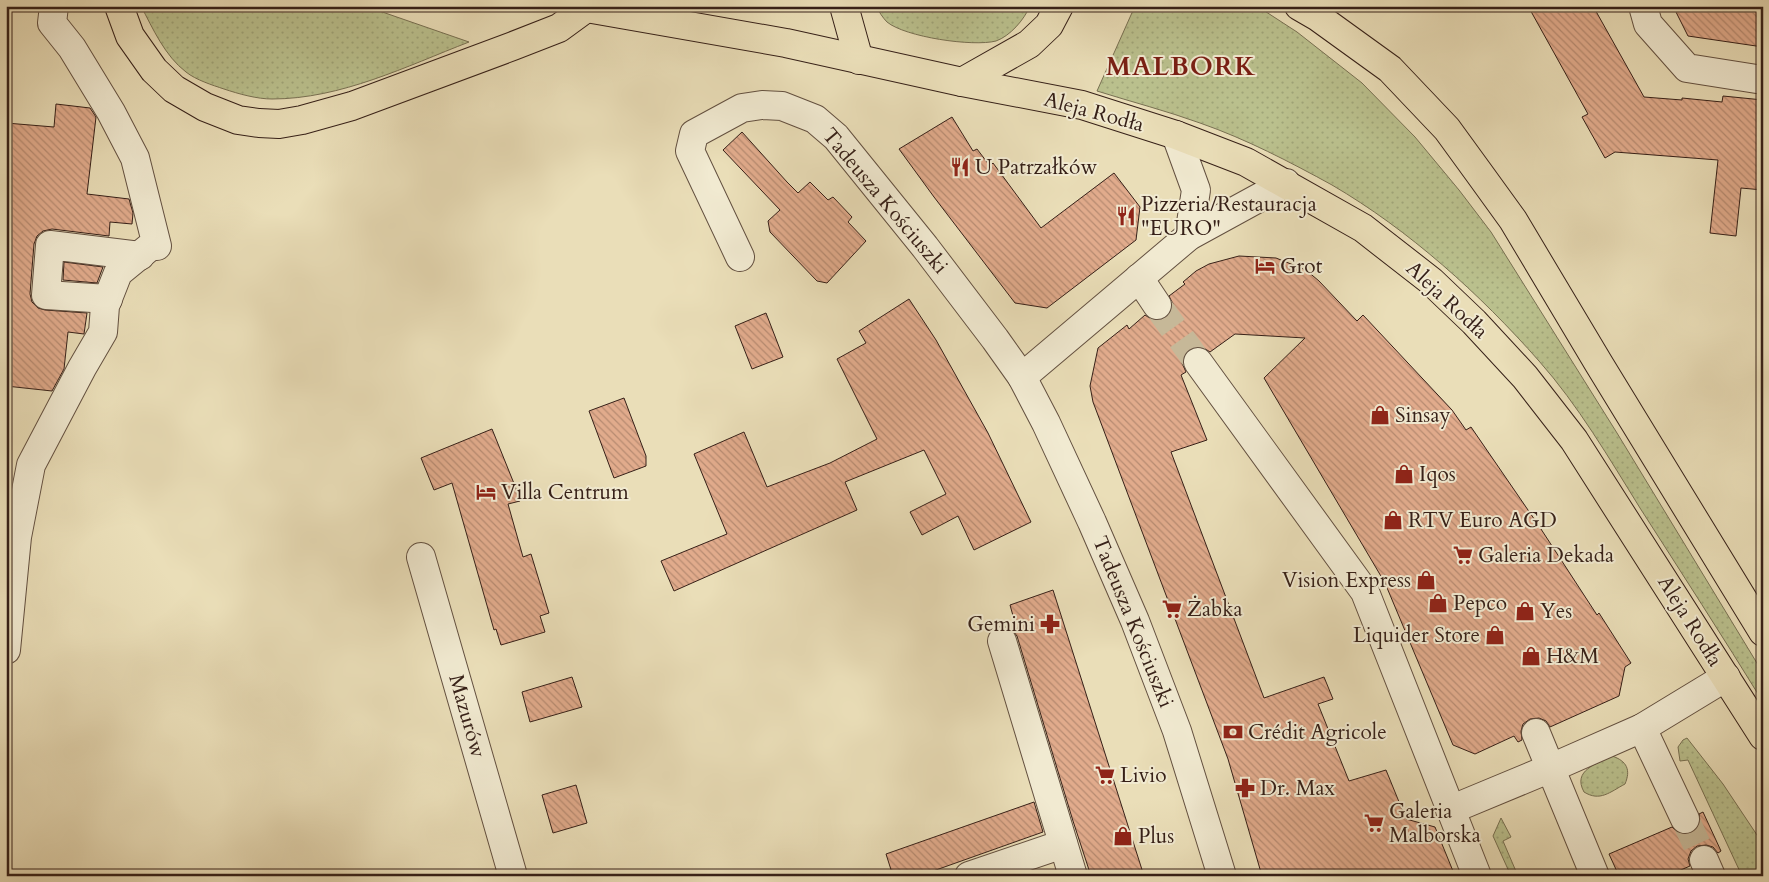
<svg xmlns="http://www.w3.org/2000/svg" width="1769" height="882" viewBox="0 0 1769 882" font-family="Cardo,serif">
  <defs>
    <pattern id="grass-dots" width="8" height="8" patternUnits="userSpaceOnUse" patternTransform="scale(1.25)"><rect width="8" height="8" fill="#bac08d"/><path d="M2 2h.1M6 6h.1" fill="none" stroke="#a0a579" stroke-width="1.8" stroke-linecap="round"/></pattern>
    <pattern id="building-back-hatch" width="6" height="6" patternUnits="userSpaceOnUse" patternTransform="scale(1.25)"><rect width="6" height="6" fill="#e1ab8c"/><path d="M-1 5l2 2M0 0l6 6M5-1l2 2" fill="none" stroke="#b78b71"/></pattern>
  </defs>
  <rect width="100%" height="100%" fill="#eadeb8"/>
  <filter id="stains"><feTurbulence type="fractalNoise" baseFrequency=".004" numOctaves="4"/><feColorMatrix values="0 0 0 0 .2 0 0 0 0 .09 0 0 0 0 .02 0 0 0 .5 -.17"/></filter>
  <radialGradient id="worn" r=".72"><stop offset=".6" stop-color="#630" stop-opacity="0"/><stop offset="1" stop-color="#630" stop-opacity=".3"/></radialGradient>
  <!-- grass -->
  <g fill="url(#grass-dots)" stroke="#787052">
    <path d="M141 6H365L469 42C407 66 341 99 272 99 257 99 239 94 224 89 212 85 196 80 186 72 165 56 153 29 141 6Z"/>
    <path d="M876 6H1030C1024 20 1010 36 996 41 973 47 905 37 887 22 883 18 879 12 876 6Z"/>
    <path d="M1135 6H1257L1297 32 1362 83 1415 137 1459 190 1491 232 1617 433 1763 673V702C1723 637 1681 572 1640 508 1609 458 1578 405 1539 361 1480 294 1409 230 1332 185 1290 162 1246 139 1200 123 1167 111 1132 102 1097 91Z"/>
    <path d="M1687 738 1723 784 1763 844V876H1742L1688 760 1680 761 1678 747 1683 740Z"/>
    <path d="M1612 756C1627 761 1631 770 1625 784 1610 792 1600 802 1584 792 1572 770 1597 764 1612 756Z"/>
    <path d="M1501 818 1511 837 1503 841 1518 876H1511L1493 836Z"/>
  </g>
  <!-- building -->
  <g fill="url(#building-back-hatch)" stroke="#362018">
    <path d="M1528 6H1593L1644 97 1682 100V98L1722 102 1723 96 1763 100V190L1741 188 1736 236 1710 233 1718 160 1615 152 1605 158 1582 117 1588 114Z"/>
    <path d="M1673 6H1763V47L1688 36Z"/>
    <path d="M56 104 90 108 96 117 87 194 129 199 133 213 132 224 110 222 109 236 52 229 43 231 37 236 34 244 30 294 32 302 38 308 45 310 87 313 84 334 68 332 64 369 52 391 6 386V123L54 127Z"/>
    <path d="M952 117 973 151 977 149 990 166 993 163 1041 228 1114 173 1140 207 1136 240 1047 308 1015 303 934 197 899 149Z"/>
    <path d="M742 132 787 182 798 193 810 182 828 200 833 197 852 217 848 222 866 241 827 283 817 281 770 232 768 221 780 210 723 150Z"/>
    <path d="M1239 256 1276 258 1306 270 1319 281 1357 321 1363 315 1452 410 1466 430 1471 427 1539 526 1597 615 1599 613 1631 663 1625 667 1619 696 1550 727 1546 721 1539 718 1530 719 1523 724 1521 731 1522 740 1518 742 1514 736 1475 754 1453 745 1385 583 1264 378 1305 338 1235 334 1210 352 1204 348 1197 346 1188 350 1184 356 1182 363 1186 372 1181 375 1207 440 1171 452 1264 698 1324 677 1333 699 1318 704 1349 781 1386 770 1406 819 1435 827 1455 876H1262L1228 759 1093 402 1090 386 1098 348 1127 325 1129 329 1145 315 1151 319 1158 321 1165 318 1171 312 1173 304 1169 296 1185 284 1183 282 1196 271 1209 264Z"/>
    <path d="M64 262 103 267 97 283 63 280Z"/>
    <path d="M909 299 936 340 988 433 1031 522 974 550 958 516 922 535 910 512 946 494 924 450 845 482 857 510 674 591 661 561 727 534 694 454 744 432 767 487 830 463 877 439 837 359 866 343 859 331Z"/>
    <path d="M766 313 783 357 752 369 735 326Z"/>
    <path d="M624 398 646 456V466L614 478 589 411Z"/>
    <path d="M492 429 515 486 520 501 508 504 523 557 531 554 549 613 540 616 545 632 501 645 496 629 494 630 452 483 434 490 421 458Z"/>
    <path d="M1053 590 1144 876H1091L1073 821 1017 636 1013 631 1017 630 1010 605Z"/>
    <path d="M572 677 582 707 530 722 522 692Z"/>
    <path d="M576 785 587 823 553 833 542 795Z"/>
    <path d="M1034 802 1043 832 919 876H893L886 854Z"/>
    <path d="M1703 812 1721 851 1718 853 1713 847 1706 845 1697 846 1691 851 1688 859 1690 866 1667 876H1619L1609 854 1672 827 1677 832 1683 834 1691 833 1698 827 1700 821 1699 814Z"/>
  </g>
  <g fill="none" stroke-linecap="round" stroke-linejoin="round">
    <!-- minor-tunnel -->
    <g stroke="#c6b898" stroke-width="28" stroke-dasharray="28 14" stroke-linecap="butt">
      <path d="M1157 305 1198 362"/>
      <path d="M1685 819 1704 860"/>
    </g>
    <defs>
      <g id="minor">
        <path d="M1643 6 1648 24 1687 68 1763 80"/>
        <path d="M1176 135 1196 190 1189 236"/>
        <path d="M740 257 690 151 694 134 742 108 762 105 782 106 815 119 836 137 925 247 995 339 1022 377 1046 423 1092 522 1135 621 1177 731 1222 876"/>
        <path d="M1139 278 1157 305"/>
        <path d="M108 299 46 295 50 245 140 256"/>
        <path d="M1198 362 1365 592 1477 876"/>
        <path d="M1022 377 1189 236 1286 183"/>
        <path d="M421 557 513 876"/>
        <path d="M1002 641 1073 876"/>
        <path d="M6 650 17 537 31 465 82 368 103 332 105 306 118 273 151 246H157L135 158 111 112 72 48 52 23 54 6"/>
        <path d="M1642 728 1685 819"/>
        <path d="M1536 733 1595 876"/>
        <path d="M1450 810 1551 768 1642 728 1726 677"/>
        <path d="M1704 860 1711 876"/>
        <path d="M969 876 1063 844"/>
      </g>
      <g id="major">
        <path d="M119 6 130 36 154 70 174 89 205 107 238 120 259 123 279 124 302 120 352 106 513 46 559 28 585 9"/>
        <path d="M575 6 786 43 962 82 1082 105 1176 135 1246 162 1363 228 1431 281 1474 322 1525 377 1574 440 1763 736"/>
        <path d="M844 6 859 60"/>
        <path d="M1299 6 1318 17 1390 69 1447 129 1479 173 1513 220 1599 364 1763 632"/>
        <path d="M962 82 1029 44 1049 25 1059 6"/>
      </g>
    </defs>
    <!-- minor casing -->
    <use href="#minor" stroke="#635040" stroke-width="30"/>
    <!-- major casing -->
    <use href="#major" stroke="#362018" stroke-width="30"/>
    <!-- minor -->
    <use href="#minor" stroke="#f1ead1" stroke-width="28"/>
    <!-- major -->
    <use href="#major" stroke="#eadeb8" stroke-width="28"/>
  </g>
  <!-- icons -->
  <defs>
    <symbol id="restaurant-bare" viewBox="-9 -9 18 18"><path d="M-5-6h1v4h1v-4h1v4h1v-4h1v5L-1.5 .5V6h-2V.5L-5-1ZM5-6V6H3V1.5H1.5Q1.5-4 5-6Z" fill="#8f2418" stroke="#f1ead1" stroke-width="2.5" paint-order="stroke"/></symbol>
    <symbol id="hotel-bare" viewBox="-9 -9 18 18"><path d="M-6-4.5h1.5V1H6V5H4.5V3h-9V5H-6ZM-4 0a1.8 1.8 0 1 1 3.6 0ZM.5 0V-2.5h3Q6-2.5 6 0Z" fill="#8f2418" stroke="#f1ead1" stroke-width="2.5" paint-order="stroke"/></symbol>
    <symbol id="shop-bare" viewBox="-9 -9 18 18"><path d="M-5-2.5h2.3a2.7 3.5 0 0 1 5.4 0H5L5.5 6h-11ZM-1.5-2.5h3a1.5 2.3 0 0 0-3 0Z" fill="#8f2418" stroke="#f1ead1" stroke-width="2.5" paint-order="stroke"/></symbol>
    <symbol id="supermarket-bare" viewBox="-9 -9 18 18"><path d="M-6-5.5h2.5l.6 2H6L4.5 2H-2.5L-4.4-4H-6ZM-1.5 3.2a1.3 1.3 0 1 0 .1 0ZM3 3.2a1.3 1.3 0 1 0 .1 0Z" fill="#8f2418" stroke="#f1ead1" stroke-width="2.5" paint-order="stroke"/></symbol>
    <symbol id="pharmacy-bare" viewBox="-9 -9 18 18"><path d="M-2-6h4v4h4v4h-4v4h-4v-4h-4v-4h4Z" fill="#8f2418" stroke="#f1ead1" stroke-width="2.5" paint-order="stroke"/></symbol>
    <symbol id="bank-bare" viewBox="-9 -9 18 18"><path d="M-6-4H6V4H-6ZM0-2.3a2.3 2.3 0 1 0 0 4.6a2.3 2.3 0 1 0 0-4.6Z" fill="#8f2418" stroke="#f1ead1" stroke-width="2.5" paint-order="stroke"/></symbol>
  </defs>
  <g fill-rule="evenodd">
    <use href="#restaurant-bare" x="946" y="153" width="28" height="28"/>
    <use href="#restaurant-bare" x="1112" y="202" width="28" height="28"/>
    <use href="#hotel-bare" x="1251" y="252" width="28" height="28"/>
    <use href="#shop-bare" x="1366" y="401" width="28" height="28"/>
    <use href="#shop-bare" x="1390" y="460" width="28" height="28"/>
    <use href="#hotel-bare" x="472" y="478" width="28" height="28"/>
    <use href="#shop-bare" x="1379" y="506" width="28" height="28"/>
    <use href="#supermarket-bare" x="1449" y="541" width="28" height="28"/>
    <use href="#shop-bare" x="1412" y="566" width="28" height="28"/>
    <use href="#shop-bare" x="1424" y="589" width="28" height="28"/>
    <use href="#supermarket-bare" x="1158" y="595" width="28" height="28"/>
    <use href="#shop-bare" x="1511" y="597" width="28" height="28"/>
    <use href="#pharmacy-bare" x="1036" y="610" width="28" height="28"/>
    <use href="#shop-bare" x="1481" y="621" width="28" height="28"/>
    <use href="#shop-bare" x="1517" y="642" width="28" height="28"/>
    <use href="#bank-bare" x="1219" y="718" width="28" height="28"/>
    <use href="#supermarket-bare" x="1091" y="761" width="28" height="28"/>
    <use href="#pharmacy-bare" x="1231" y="774" width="28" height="28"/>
    <use href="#supermarket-bare" x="1360" y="809" width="28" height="28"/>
    <use href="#shop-bare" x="1109" y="822" width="28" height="28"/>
  </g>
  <g text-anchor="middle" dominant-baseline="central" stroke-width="4" stroke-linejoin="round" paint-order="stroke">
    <!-- street labels -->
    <g font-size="21" fill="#362018" stroke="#f1ead1">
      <text transform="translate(1094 112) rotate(15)">Aleja Rodła</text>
      <text transform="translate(885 201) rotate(50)">Tadeusza Kościuszki</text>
      <text transform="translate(1447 300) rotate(43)">Aleja Rodła</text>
      <text transform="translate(1690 621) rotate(58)">Aleja Rodła</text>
      <text transform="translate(1133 622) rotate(68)">Tadeusza Kościuszki</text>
      <text transform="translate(467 716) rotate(74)">Mazurów</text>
    </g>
    <!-- poi labels -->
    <g font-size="21" fill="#362018" stroke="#f1ead1" text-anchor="start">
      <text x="975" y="167">U Patrzałków</text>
      <text x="1141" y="204">Pizzeria/Restauracja<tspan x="1141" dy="24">"EURO"</tspan></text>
      <text x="1280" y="266">Grot</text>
      <text x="1395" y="415">Sinsay</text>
      <text x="1419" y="474">Iqos</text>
      <text x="501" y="492">Villa Centrum</text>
      <text x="1408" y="520">RTV Euro AGD</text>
      <text x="1478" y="555">Galeria Dekada</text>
      <text x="1411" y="580" text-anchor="end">Vision Express</text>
      <text x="1453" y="603">Pepco</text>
      <text x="1187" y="609">Żabka</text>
      <text x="1540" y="611">Yes</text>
      <text x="1035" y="624" text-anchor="end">Gemini</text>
      <text x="1480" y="635" text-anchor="end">Liquider Store</text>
      <text x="1546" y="656">H&amp;M</text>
      <text x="1248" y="732">Crédit Agricole</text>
      <text x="1120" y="775">Livio</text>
      <text x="1260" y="788">Dr. Max</text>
      <text x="1389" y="811">Galeria<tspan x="1389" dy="24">Malborska</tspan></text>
      <text x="1138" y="836">Plus</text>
    </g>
    <!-- district labels -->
    <g font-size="26" font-weight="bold" letter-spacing="1" fill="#7a1f14" stroke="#f1ead1">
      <text x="1181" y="66">MALBORK</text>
    </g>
  </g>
  <!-- margin -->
  <rect width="1769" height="882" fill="none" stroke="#eadeb8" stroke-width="25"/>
  <rect x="8" y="8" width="1754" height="867" fill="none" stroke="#362018" stroke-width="2.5"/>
  <rect x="12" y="12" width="1744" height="857" fill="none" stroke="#362018"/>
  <rect width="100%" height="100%" filter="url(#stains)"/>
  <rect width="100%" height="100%" fill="url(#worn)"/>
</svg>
